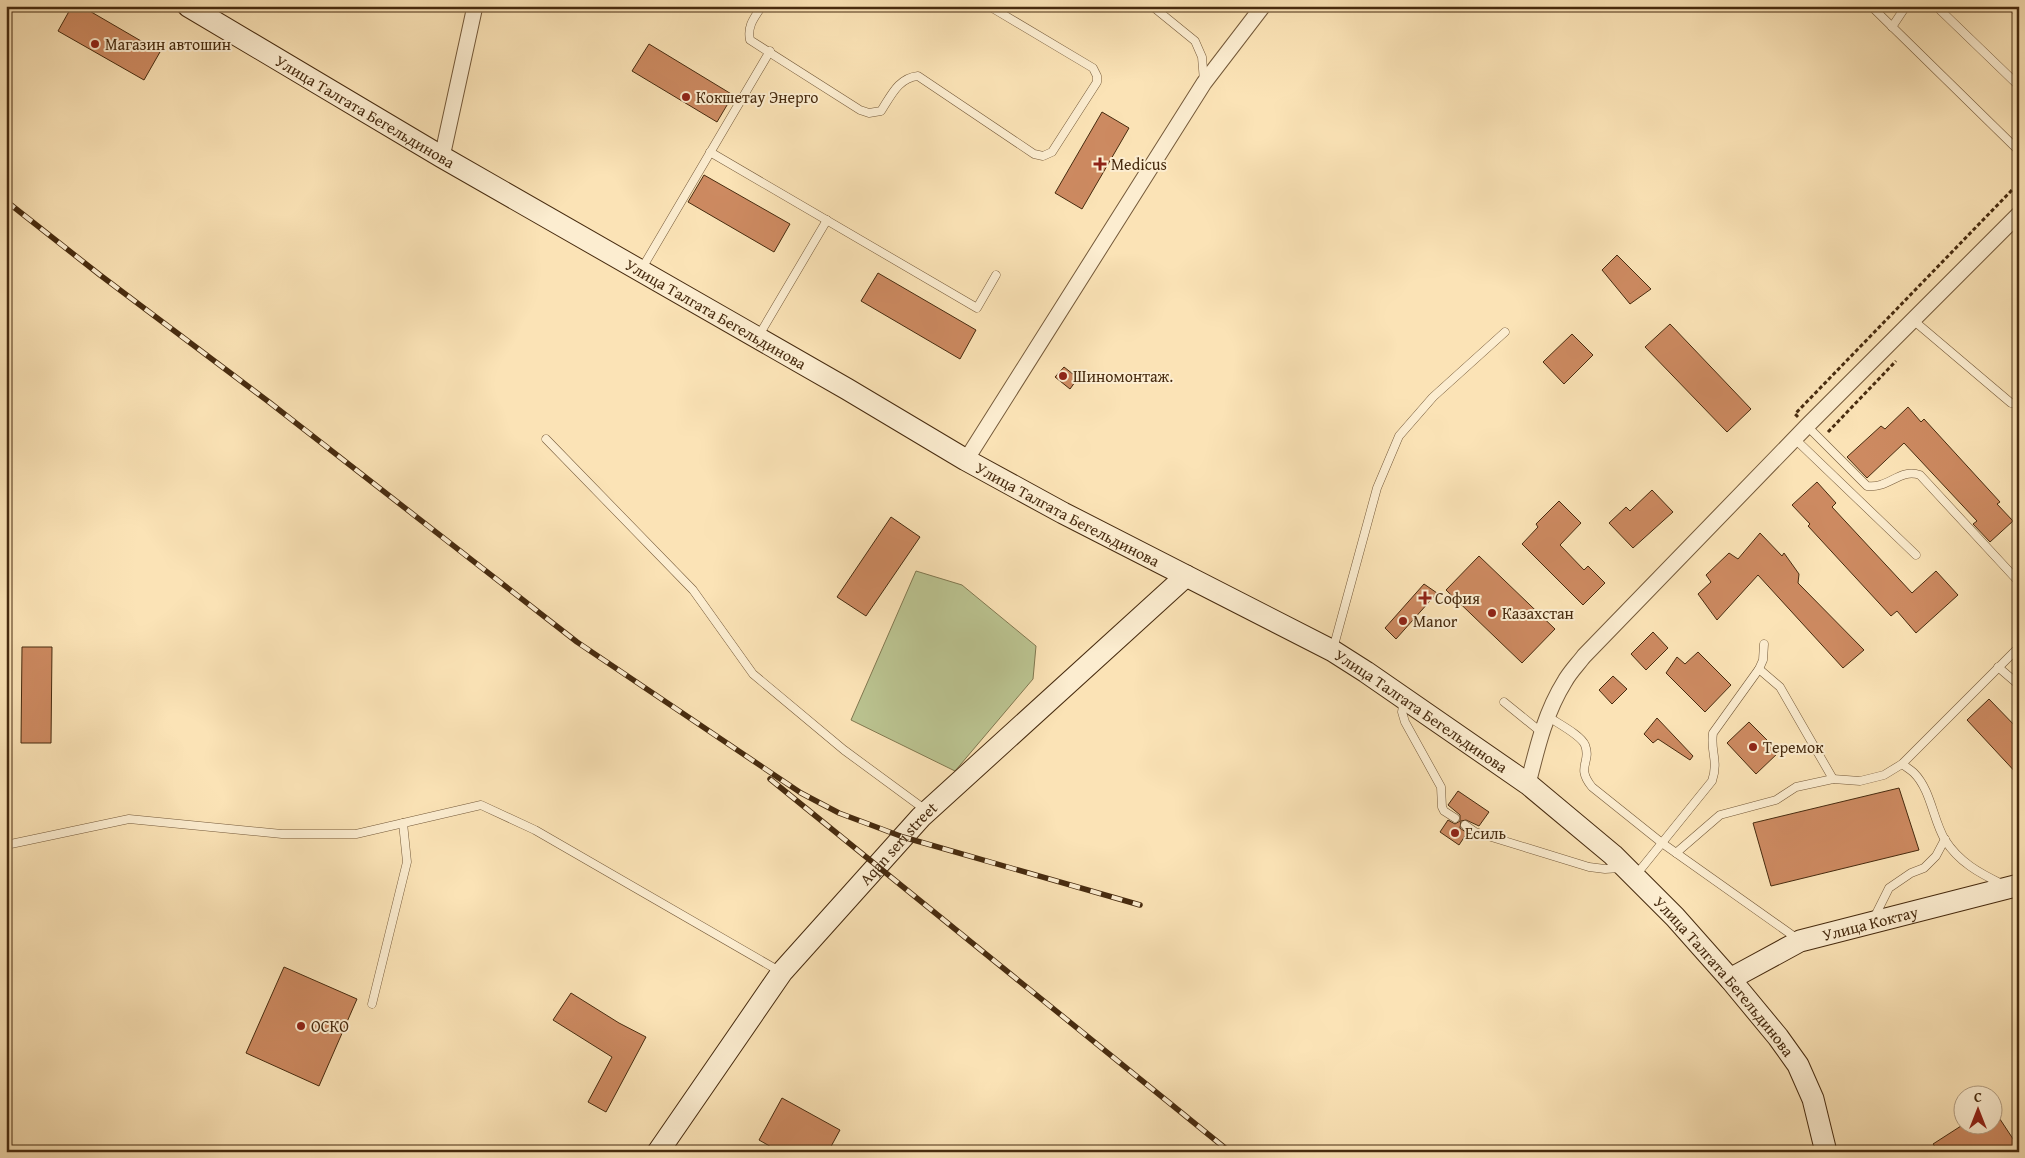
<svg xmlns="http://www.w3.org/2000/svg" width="2025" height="1158" viewBox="0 0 2025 1158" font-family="'Gentium Book Plus',serif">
  <rect width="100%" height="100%" fill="#fbe3b6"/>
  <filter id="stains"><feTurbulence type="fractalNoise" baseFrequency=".004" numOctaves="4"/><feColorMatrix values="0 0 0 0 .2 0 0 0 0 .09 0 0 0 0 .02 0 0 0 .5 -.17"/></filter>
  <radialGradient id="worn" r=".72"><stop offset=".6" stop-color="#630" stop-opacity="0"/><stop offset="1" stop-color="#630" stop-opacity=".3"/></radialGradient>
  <!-- green -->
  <path fill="#bbc491" stroke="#817850" d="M916 571 962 585 1036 646 1033 679 955 771 851 720Z"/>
  <!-- building -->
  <g fill="#cd8a61" stroke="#472b0f">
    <path d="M72 6H81L160 52 144 80 58 31Z"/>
    <path d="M649 44 733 95 717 122 632 71Z"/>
    <path d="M1102 112 1129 128 1082 209 1055 193Z"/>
    <path d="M704 175 790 224 774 252 688 202Z"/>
    <path d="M1617 255 1651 289 1630 304 1602 270Z"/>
    <path d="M878 273 976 330 960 359 861 301Z"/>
    <path d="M1670 324 1751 409 1727 432 1645 347Z"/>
    <path d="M1572 334 1593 355 1564 384 1543 362Z"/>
    <path d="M1064 367 1078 378 1070 389 1055 377Z"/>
    <path d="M1908 407 1921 422 1924 419 2000 502 1997 504 2013 521 1990 542 1973 524 1977 521 1904 443 1867 478 1847 457 1881 426 1885 429Z"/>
    <path d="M1817 482 1836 503 1832 507 1912 593 1936 571 1958 595 1916 633 1897 611 1891 616 1808 526 1810 524 1792 505Z"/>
    <path d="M1652 490 1673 512 1633 548 1609 523 1626 507 1630 511Z"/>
    <path d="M1559 501 1581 523 1560 545 1584 570 1588 566 1605 583 1583 605 1522 544 1538 527 1536 524Z"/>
    <path d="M891 517 920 537 866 616 837 597Z"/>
    <path d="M1760 533 1782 556 1784 553 1799 574 1798 583 1864 650 1843 668 1758 575 1717 620 1698 594 1711 582 1706 575 1729 553 1738 559Z"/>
    <path d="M1479 556 1555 629 1522 663 1446 590Z"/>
    <path d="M1424 584 1437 593 1396 639 1385 628Z"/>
    <path d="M1653 632 1668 648 1646 670 1631 654Z"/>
    <path d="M22 647H52L51 743H21Z"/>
    <path d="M1698 652 1731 685 1705 712 1666 673 1677 657 1685 664Z"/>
    <path d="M1613 676 1627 689 1612 704 1599 690Z"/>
    <path d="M1989 699 2019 730V776L1967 720Z"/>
    <path d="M1657 718 1693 756 1690 760 1658 739 1653 743 1644 734Z"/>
    <path d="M1749 722 1779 752 1756 774 1727 743Z"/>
    <path d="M1899 788 1919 850 1771 886 1753 823Z"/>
    <path d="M1458 791 1489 812 1479 826 1466 820 1461 821 1460 828 1467 833 1459 845 1440 832 1448 820 1455 824 1460 821V815L1448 805Z"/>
    <path d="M284 967 357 999 319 1086 246 1053Z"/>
    <path d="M571 993 619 1023 646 1037 606 1112 588 1102 612 1057 553 1020Z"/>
    <path d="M782 1098 840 1130 828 1152H780L759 1140Z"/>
    <path d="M1992 1107 2019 1148V1152H1939L1933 1144 1961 1126H1992Z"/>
  </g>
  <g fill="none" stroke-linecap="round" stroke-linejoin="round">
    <defs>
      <g id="lane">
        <path d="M762 6C754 18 747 26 750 40L860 110 869 113 881 111C891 96 898 78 918 76L1034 154 1043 156 1052 152 1097 82V76L1093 68 989 6"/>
        <path d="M1152 6 1195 41 1202 57 1204 81"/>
        <path d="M1871 6 2019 151"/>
        <path d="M1936 6 2019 86"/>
        <path d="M2012 6 2019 14"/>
        <path d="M1892 27 1906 6"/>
        <path d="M710 152 977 308 996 275"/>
        <path d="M641 270 770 51"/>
        <path d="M1913 320 2011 403 2019 405"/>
        <path d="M758 337 827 220"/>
        <path d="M1807 426 1867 486C1889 489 1899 468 1920 475L2019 582"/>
        <path d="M546 439 693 590 753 674 844 750 927 811"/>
        <path d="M1795 439 1916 555"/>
        <path d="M1333 649 1377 488 1399 436 1433 397 1505 332"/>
        <path d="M1998 667 2019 685"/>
        <path d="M1759 669 1780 687 1833 779"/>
        <path d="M1404 700 1402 712 1405 722 1441 787 1442 807 1444 811 1455 818"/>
        <path d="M1504 702 1541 732"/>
        <path d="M1547 716C1557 723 1581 735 1585 745 1592 763 1575 766 1592 787L1662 843 1799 940"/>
        <path d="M1902 764C1906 767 1911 770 1914 773 1931 790 1933 820 1945 840 1959 862 1979 873 2002 884"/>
        <path d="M1465 825 1475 832 1589 867 1605 869 1620 868"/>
        <path d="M6 845 129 819 282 834H356L481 805 535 830 781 972"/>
        <path d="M1676 853 1720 815 1776 800 1796 787 1833 779 1860 781 1884 775 1902 764 2019 647"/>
        <path d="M1636 875 1712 781C1719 760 1710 752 1713 733L1759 669 1763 660 1764 644"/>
        <path d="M1874 918 1889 888 1911 873 1924 868 1936 856 1945 839"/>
        <path d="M372 1004 407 862 403 823"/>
      </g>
      <g id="street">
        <path d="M442 157 475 6"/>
        <path d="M966 460 1204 83 1263 6"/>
        <path d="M1528 784C1537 748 1545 713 1565 681 1570 672 1578 664 1584 656L1807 426 2019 214"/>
      </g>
      <g id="secondary">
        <path id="s1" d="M188 6 442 157 847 389 966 460 1063 513 1333 651 1366 672 1528 784 1613 855 1675 917 1730 979 1778 1037 1798 1065 1813 1099 1826 1152"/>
        <path id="s2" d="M1730 979 1800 941 2019 885"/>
        <path id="s3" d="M658 1152 782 972 921 817 1186 576"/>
      </g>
    </defs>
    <!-- lane casing -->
    <use href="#lane" stroke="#745939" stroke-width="9"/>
    <!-- street casing -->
    <use href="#street" stroke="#745939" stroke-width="17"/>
    <!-- secondary casing -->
    <use href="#secondary" stroke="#472b0f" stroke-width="23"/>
    <!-- path -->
    <g stroke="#472b0f" stroke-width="3" stroke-dasharray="4 2.5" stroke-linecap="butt">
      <path d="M1798 417 1795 414 2012 190 2019 196"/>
      <path d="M1828 432 1896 361"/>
    </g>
    <!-- lane -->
    <use href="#lane" stroke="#fcedd0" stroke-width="8"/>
    <!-- street -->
    <use href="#street" stroke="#fcedd0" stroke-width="15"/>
    <!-- secondary -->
    <use href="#secondary" stroke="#fcedd0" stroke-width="21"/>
    <defs>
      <g id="rail">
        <path d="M6 201 100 275 269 402 577 642 801 793 839 813 903 837 1140 905"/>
        <path d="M770 779 1230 1152"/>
      </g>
    </defs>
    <!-- rail casing -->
    <use href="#rail" stroke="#472b0f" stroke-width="5.5"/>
    <!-- rail -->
    <use href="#rail" stroke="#fcedd0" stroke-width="4" stroke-dasharray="11" stroke-linecap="butt"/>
  </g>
  <!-- markers -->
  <g fill="#8f2418" stroke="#fcedd0" stroke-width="2">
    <circle cx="95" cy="44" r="5"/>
    <circle cx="686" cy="97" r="5"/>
    <path d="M1097.5 156.5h5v5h5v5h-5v5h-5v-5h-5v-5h5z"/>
    <circle cx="1063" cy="376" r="5"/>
    <path d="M1422.5 590.5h5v5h5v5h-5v5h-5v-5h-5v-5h5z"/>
    <circle cx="1492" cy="613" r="5"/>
    <circle cx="1403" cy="621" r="5"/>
    <circle cx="1753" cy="747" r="5"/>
    <circle cx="1455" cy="833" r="5"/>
    <circle cx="301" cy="1026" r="5"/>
  </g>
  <g text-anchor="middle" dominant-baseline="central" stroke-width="4" stroke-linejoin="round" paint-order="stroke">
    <!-- poi labels -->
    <g font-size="16" fill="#472b0f" stroke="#fcedd0" text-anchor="start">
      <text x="105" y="44">Магазин автошин</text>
      <text x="696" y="97">Кокшетау Энерго</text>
      <text x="1111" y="164">Medicus</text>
      <text x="1073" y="376">Шиномонтаж.</text>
      <text x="1435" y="598">София</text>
      <text x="1502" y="613">Казахстан</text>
      <text x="1413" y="621">Manor</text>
      <text x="1763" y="747">Теремок</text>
      <text x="1465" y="833">Есиль</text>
      <text x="311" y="1026">ОСКО</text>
    </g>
    <!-- street labels -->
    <g font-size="16" fill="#472b0f" stroke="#fcedd0">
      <text stroke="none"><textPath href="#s1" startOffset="206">Улица Талгата Бегельдинова</textPath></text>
      <text stroke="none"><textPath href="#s1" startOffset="611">Улица Талгата Бегельдинова</textPath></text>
      <text stroke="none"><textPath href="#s1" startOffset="1016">Улица Талгата Бегельдинова</textPath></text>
      <text stroke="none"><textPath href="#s1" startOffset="1421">Улица Талгата Бегельдинова</textPath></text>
      <text stroke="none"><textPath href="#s3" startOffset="392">Aqan seri street</textPath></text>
      <text stroke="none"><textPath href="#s2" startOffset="152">Улица Коктау</textPath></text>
      <text stroke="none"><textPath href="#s1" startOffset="1826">Улица Талгата Бегельдинова</textPath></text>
    </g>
  </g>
  <!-- margin -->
  <rect width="2025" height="1158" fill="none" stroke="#fbe3b6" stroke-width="25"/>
  <rect x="8" y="8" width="2010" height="1143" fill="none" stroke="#472b0f" stroke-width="2.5"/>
  <rect x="12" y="12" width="2000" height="1133" fill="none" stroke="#472b0f"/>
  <!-- north arrow -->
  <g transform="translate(1978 1110)"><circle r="24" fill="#fcedd0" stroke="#b49f83"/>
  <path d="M0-4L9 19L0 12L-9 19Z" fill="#8f2418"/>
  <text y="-8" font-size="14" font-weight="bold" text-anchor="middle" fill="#472b0f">С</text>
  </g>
  <rect width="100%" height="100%" filter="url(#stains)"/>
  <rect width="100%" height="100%" fill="url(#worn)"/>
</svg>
